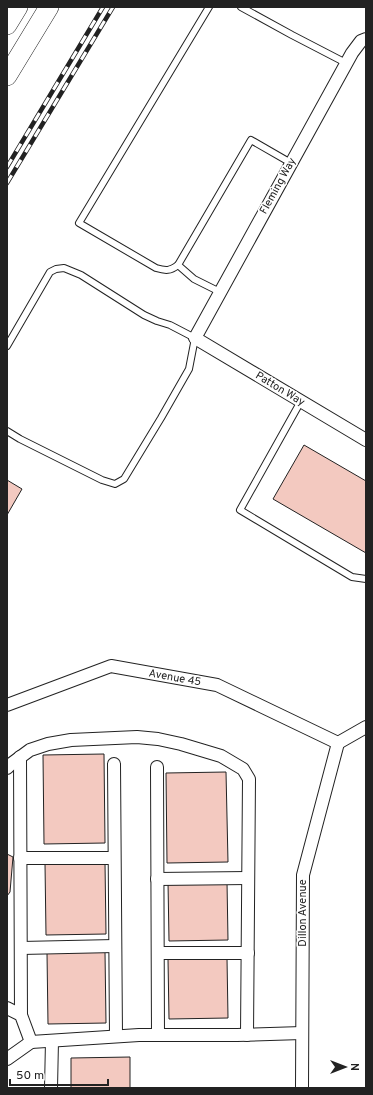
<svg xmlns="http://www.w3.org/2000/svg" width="373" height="1095" viewBox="0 0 373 1095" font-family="Overpass,sans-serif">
  <rect width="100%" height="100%" fill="#fff"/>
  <!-- building -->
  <g fill="#f3c9c0" stroke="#222">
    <path d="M304 445 366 481V553L273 499Z"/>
    <path d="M7 480 22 489 7 515Z"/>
    <path d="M104 754 105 843 44 844 43 755Z"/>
    <path d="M226 772 228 862 167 863 166 773Z"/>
    <path d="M7 854 13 857 10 892 7 896Z"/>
    <path d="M105 863 106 934 46 935 45 864Z"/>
    <path d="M168 882H227L228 940 169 941Z"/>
    <path d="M105 952 106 1023 48 1024 47 953Z"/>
    <path d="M227 958 228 1018 169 1019 168 959Z"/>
    <path d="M130 1057V1088H71V1058Z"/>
  </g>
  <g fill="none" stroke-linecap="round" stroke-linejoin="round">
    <defs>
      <g id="service">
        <path d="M241 7 292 35 346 63"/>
        <path d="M178 265C170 271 166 271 156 268L79 223 209 7"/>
        <path d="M220 292 194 279 178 265 251 140 291 163"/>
        <path d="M7 346 50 272 56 269 64 268 81 275 144 315 157 321 170 325 195 338 189 369 161 418 124 479 115 484 102 480 20 439 7 431"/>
        <path d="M301 401 240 510 352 577 366 579"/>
      </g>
      <g id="minor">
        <path d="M366 39 361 41 352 53 195 338 366 440"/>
        <path d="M7 705 111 666 217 685 338 743"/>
        <path d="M338 743 366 727"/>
        <path d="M20 757 21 1015"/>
        <path d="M114 764 116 1036"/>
        <path d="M157 767 158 1035"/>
        <path d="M7 768 11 764 30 750 48 744 71 740 137 737 158 739 181 744 221 756 243 769 249 779 247 1035"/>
        <path d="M20 858H114"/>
        <path d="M157 879 248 878"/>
        <path d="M21 948 115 946"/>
        <path d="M158 953H248"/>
        <path d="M7 1008 21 1015 31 1042 139 1035H237L302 1033"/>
        <path d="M7 1059 31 1042"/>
        <path d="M51 1088 52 1041"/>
        <path d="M302 1088 303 875 338 743"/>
      </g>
      <g id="primary">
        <path d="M7 25 18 7"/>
        <path d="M7 76 49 7"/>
      </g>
    </defs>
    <!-- service casing -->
    <use href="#service" stroke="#222" stroke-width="8"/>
    <!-- minor casing -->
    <use href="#minor" stroke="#222" stroke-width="14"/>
    <!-- primary casing -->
    <use href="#primary" stroke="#222" stroke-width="20"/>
    <!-- service -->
    <use href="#service" stroke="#fff" stroke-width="6"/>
    <!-- minor -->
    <use href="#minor" stroke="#fff" stroke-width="12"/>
    <!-- primary -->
    <use href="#primary" stroke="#fff" stroke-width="19"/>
    <defs>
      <g id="rail">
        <path d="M7 167 103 7"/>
        <path d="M7 183 113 7"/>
      </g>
    </defs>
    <!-- rail casing -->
    <use href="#rail" stroke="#222" stroke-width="4.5"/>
    <!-- rail -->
    <use href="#rail" stroke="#fff" stroke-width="3" stroke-dasharray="9" stroke-linecap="butt"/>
  </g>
  <g text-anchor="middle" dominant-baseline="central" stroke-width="3" stroke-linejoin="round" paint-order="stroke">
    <!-- street labels -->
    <g font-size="11" fill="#222" stroke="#fff">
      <text transform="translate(278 186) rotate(-61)">Fleming Way</text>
      <text transform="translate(280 389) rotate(31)">Patton Way</text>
      <text transform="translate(175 678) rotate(10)">Avenue 45</text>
      <text transform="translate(303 913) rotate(-90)">Dillon Avenue</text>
    </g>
  </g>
  <!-- border -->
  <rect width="373" height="1095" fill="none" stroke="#222222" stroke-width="16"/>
  <!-- north arrow -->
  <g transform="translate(345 1067) rotate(90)" stroke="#ffffff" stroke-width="3" paint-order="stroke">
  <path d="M0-3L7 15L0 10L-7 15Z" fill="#222222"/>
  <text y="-6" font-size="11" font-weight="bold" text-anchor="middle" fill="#222222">N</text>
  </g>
  <!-- scale -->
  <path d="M10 1079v6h98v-6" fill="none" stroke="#222222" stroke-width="2"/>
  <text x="16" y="1079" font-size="12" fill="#222222" stroke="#ffffff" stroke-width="3" paint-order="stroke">50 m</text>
</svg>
